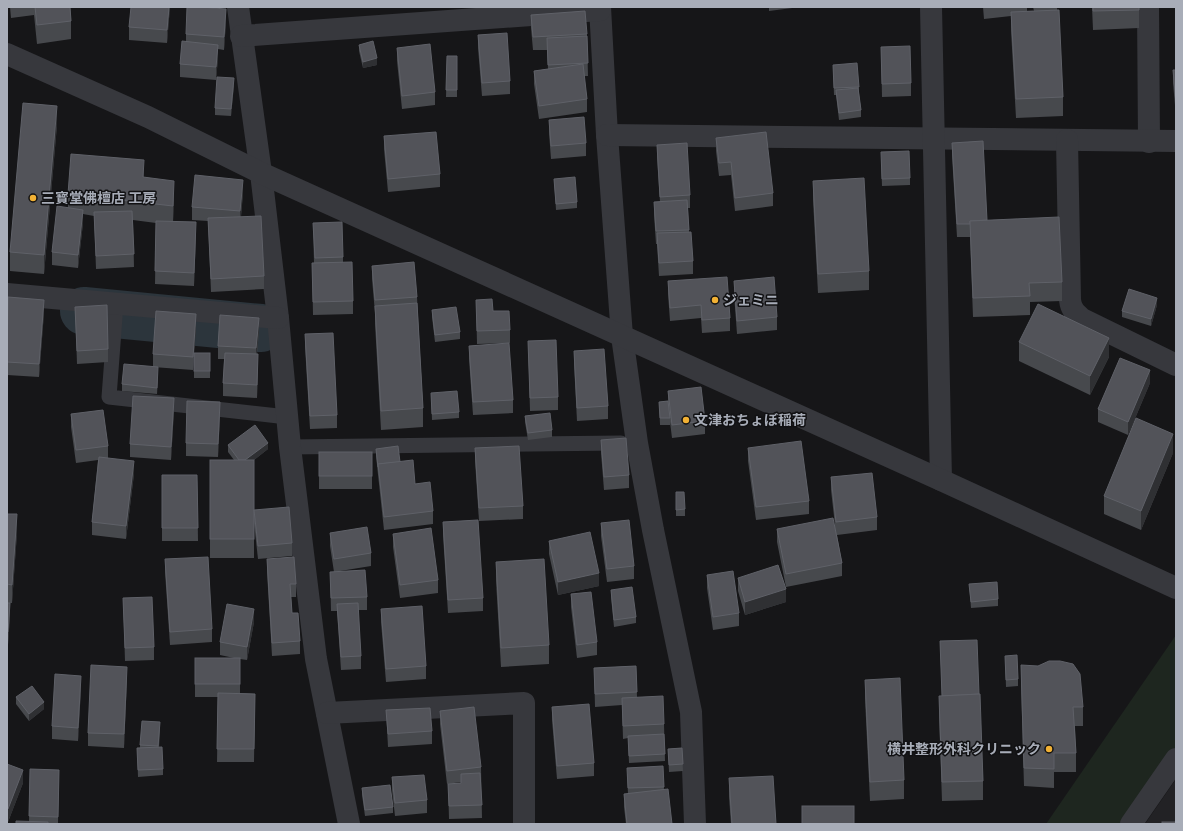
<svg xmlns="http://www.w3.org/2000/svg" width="1183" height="831" viewBox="0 0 1183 831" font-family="Ubuntu,'Noto Sans JP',sans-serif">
  <rect width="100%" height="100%" fill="#161618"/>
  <!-- built -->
  <path fill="#222225" d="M1176 779V824H1145Z"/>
  <!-- green -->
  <path fill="#1e261f" d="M1176 635V776L1143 824H1046Z"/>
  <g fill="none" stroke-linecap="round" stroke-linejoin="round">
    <!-- river -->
    <path stroke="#2c353c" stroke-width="48" d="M84 311 261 328"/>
    <!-- service -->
    <g stroke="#37383d" stroke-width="15">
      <path d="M116 304 109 397 287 417"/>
      <path d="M290 447 621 443"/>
    </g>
    <!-- minor -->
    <g stroke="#37383d" stroke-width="22">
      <path d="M238 7 261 173 278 318 290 447 316 659 349 824"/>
      <path d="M600 7 607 135 622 336 637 443 653 530 691 712 695 824"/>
      <path d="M1148 7 1149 142"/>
      <path d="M241 36 600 10"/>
      <path d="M607 135 1176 141"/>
      <path d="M1067 140 1070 300C1071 309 1075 313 1082 319L1176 365"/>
      <path d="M7 294 278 318"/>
      <path d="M327 713 524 703V824"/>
      <path d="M1131 824 1176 759"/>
    </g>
    <!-- tertiary -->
    <g stroke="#37383d" stroke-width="22">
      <path d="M931 7 941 480"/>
      <path d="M7 54 148 117 261 173 941 480 1176 588"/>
    </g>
  </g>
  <!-- wall -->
  <g fill="#47494d">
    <path d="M10 7H70L71 21V39L37 44 34 15 11 18Z"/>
    <path d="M170 7 167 43 129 40V27Z"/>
    <path d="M769 7H800L769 11Z"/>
    <path d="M983 7H1027V11H1034L1033 7H1057L1063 97V116L1016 118 1011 31V16L984 19Z"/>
    <path d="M1092 7H1139V28L1093 30Z"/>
    <path d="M531 15 587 34 588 76H584L587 99V112L539 119 534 84V71L548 69 547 50H533L531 28Z"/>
    <path d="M226 22 224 50 218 49V58L216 80 180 77V64L186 42V34Z"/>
    <path d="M478 35 510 81V94L482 96 478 48Z"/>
    <path d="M359 45 377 65 363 68 359 51Z"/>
    <path d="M881 47 911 83V96L882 97Z"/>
    <path d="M397 48 435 92V105L402 109 397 61Z"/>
    <path d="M447 56H457V97H446Z"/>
    <path d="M833 65 859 87V93L861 110V117L839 120 836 95H834Z"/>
    <path d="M1173 70H1176V117L1173 83Z"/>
    <path d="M234 85 231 116 215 115V108Z"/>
    <path d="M549 120 586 143V156L551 159 549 133Z"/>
    <path d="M57 125 44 274 10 271V252Z"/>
    <path d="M384 136 440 174V187L388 192 384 149Z"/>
    <path d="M716 138 773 193V206L735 211 731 175 719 176 716 151Z"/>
    <path d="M952 143 987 220 1062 282V301L1030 302V315L973 317 970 237H957L952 156Z"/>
    <path d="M657 145 690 195V208H688L689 232 693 261V274L659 276 657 244H656L654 215V202H660L657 158Z"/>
    <path d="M881 159 910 178V185L882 186Z"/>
    <path d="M144 178 174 200 173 221 196 235 194 286 155 284 156 223 133 220 134 267 96 269 94 216 83 214V223L78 268 52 265V252L68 208V194Z"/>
    <path d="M554 179 577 202V208L556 210Z"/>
    <path d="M813 181 869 271V290L818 293 813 200Z"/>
    <path d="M243 193 241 217 264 276V289L211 292 208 221 192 220V207Z"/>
    <path d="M313 223 343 257V262L353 301V314L313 315 312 263H314Z"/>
    <path d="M372 266 417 297 423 408V427L381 430 375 324V313L372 279Z"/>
    <path d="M668 281 730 318V331L702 333 701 318 670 321 668 294Z"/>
    <path d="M734 281 777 317V330L737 334 734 294Z"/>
    <path d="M476 300 493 311 510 330V343L477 344Z"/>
    <path d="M7 303 44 313 39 377 7 375Z"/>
    <path d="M1157 305 1151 326 1122 317V311Z"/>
    <path d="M75 307 108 349V362L77 364Z"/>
    <path d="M432 310 460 332V339L435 342 432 317Z"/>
    <path d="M196 327 194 353 210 371V378H194V356L193 370 153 367V354Z"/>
    <path d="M259 331 257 354 258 368 257 398 223 396V383L224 359H218V346Z"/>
    <path d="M305 334 337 415V428L310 429 305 347Z"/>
    <path d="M528 341 558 397V410L530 411Z"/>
    <path d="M1019 342 1109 357 1090 395 1019 361Z"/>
    <path d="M469 346 513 400V413L473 415 469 359Z"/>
    <path d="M574 351 608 406V419L577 421 574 364Z"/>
    <path d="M158 374 157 394 122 391V384Z"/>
    <path d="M1150 383 1128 435 1098 422V409Z"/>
    <path d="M668 391 705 421V434L672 438 670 422V425H660L659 402 668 401Z"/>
    <path d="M431 393 459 412V418L432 420Z"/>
    <path d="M174 411 171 460 130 457V444Z"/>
    <path d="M71 414 108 446V458L134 474 126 539 92 535V522L98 460 76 463 71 427Z"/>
    <path d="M220 415 218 457 186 456V443Z"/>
    <path d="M525 416 552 430V437L528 440 525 422Z"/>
    <path d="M601 440 629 475V488L604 490 601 453Z"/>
    <path d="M228 445 268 449 254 460V558H210V460H234L228 452Z"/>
    <path d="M475 448 523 506V519L479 521 475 461Z"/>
    <path d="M748 448 809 501V514L756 520 748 461Z"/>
    <path d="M376 449 400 462 433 511V524L384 530 376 456Z"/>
    <rect x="319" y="452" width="53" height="37"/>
    <path d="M1173 453 1141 530 1104 514V496Z"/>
    <path d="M162 475H197L198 541H162Z"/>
    <path d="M831 477 877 517V530L837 535 842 563V576L786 587 777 542V529L835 525 831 490Z"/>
    <path d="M676 492 685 509V516H676Z"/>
    <path d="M254 510 292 543V556L258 559 254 523Z"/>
    <path d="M7 514 17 533 12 603H10V616L8 645H7Z"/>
    <path d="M443 522 483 598V611L448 613 443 535Z"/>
    <path d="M601 523 634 566V579L607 582 601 536Z"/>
    <path d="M330 533 371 553V566L334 572 367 597V610H358L361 656V669L341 670 337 611H331L330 572H334L330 546Z"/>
    <path d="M393 534 438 580V593L400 598 393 547Z"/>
    <path d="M549 541 599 586 558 595 549 554Z"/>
    <path d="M165 559 212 629V642L170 645 165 572Z"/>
    <path d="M267 559 296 584V597H291L292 613 300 641V654L272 656 267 572Z"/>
    <path d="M496 562 549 645V664L501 667 496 581Z"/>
    <path d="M707 575 739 613V626L713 630 707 588Z"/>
    <path d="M738 578 786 602 745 615 738 591Z"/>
    <path d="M969 584 998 599V606L971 608Z"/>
    <path d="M611 590 636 617V623L614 627 611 597Z"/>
    <path d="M571 594 597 642V655L577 658 571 607Z"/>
    <path d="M123 598 154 647V660L125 661Z"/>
    <path d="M381 609 426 666V679L386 682 381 622Z"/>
    <path d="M254 622 247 660 240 659V693L255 694 254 762H217L218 697H195V658H234L220 655V642Z"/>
    <path d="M940 641 979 694 983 781V800L942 801 939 715V696H942Z"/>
    <path d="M1005 656 1018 679V686L1006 687Z"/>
    <path d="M1021 665 1083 707V726H1075L1076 753V772H1054V788L1024 786 1021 684Z"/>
    <path d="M636 666 637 697 664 724 665 761 629 763 628 738 623 739 622 705 595 707 594 668Z"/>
    <path d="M127 680 124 748 88 746V733Z"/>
    <path d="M865 680 904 780V799L870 801 865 699Z"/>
    <path d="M81 689 78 741 52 739V726Z"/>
    <path d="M16 697 44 709 29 721 16 704Z"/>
    <path d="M552 707 594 763V776L557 779 552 720Z"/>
    <path d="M386 710 432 731V744L388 747Z"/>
    <path d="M440 711 481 767 482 818 449 819 448 784 461 783V782L447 784 440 724Z"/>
    <path d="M160 729 159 748 163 769V775L138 777 137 748H140V745Z"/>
    <path d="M682 748 683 771 669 772 668 749Z"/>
    <path d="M7 764 23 783 8 822 7 821Z"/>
    <path d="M663 766 664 790 672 824H626L624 807V794H628L627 774Z"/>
    <path d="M30 769 59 770 58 824H16L29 822Z"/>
    <path d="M392 777 427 800V813L395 816 392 790Z"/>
    <path d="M729 778 776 824H731L729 797Z"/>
    <path d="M362 788 393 807V813L365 816 362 795Z"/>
  </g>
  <!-- shaded-wall -->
  <g fill="#2f3033">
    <path d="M169 7H170L167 43V30Z"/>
    <path d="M226 9V22L224 50V37Z"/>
    <path d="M218 45V58L216 80V67Z"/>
    <path d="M377 58V65L363 68V62Z"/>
    <path d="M234 78V85L231 116V109Z"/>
    <path d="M57 106V125L44 274V255Z"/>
    <path d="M144 160V179L143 177Z"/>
    <path d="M243 180V193L240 224V211Z"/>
    <path d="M174 181V200L173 224V206Z"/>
    <path d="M83 210V223L78 268V255Z"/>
    <path d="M196 222V235L194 286V273Z"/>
    <path d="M1157 298V305L1151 326V319Z"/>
    <path d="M44 300V313L39 377V364Z"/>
    <path d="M196 314V327L193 370V357Z"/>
    <path d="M259 318V331L256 361V348Z"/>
    <path d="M1109 338V357L1090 395V376Z"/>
    <path d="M258 354V368L257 398V385Z"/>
    <path d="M158 367V374L157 394V388Z"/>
    <path d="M1150 370V383L1128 435V422Z"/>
    <path d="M174 398V411L171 460V447Z"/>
    <path d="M220 402V415L218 457V444Z"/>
    <path d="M1173 434V453L1141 530V511Z"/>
    <path d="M268 443V449L241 470V463Z"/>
    <path d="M134 461V474L126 539V526Z"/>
    <path d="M17 514V533L12 603V585Z"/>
    <path d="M599 573V586L558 595V582Z"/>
    <path d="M786 589V602L745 615V602Z"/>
    <path d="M10 603V616L8 645V632Z"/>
    <path d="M254 609V622L247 660V647Z"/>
    <path d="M127 667V680L124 748V734Z"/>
    <path d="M81 676V689L78 741V728Z"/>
    <path d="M44 702V709L29 721V714Z"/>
    <path d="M23 770V783L8 822V809Z"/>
  </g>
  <!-- building -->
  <g fill="#525359" stroke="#5f6168">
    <path d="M35 7H70L71 21 37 25Z"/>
    <path d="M131 7H169L167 30 129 27Z"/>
    <path d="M187 7H201L226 9 224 37 186 34Z"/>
    <path d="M1093 7H1139V10L1093 11Z"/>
    <path d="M1059 10 1063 97 1016 99 1011 12Z"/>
    <path d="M585 11 587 34 533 37 531 15Z"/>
    <path d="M507 33 510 81 482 83 478 35Z"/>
    <path d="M587 36 588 63 548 65 547 38Z"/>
    <path d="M182 41 218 45 216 67 180 64Z"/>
    <path d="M373 41 377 58 363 62 359 45Z"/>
    <path d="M430 44 435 92 402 96 397 48Z"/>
    <path d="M910 46 911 83 882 84 881 47Z"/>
    <path d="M447 56H457V90H446Z"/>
    <path d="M857 63 859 87 834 88 833 65Z"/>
    <path d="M583 64 587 99 539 106 534 71Z"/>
    <path d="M1173 70H1176V104Z"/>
    <path d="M217 77 234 78 231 109 215 108Z"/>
    <path d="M858 88 861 110 839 113 836 90Z"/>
    <path d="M23 103 57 106 44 255 10 252Z"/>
    <path d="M584 117 586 143 551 146 549 120Z"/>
    <path d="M436 132 440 174 388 179 384 136Z"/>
    <path d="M766 132 773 193 735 198 731 162 719 163 716 138Z"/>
    <path d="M983 141 987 220 970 221V224H957L952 143Z"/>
    <path d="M687 143 690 195 660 197 657 145Z"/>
    <path d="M909 151 910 178 882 179 881 152Z"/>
    <path d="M71 154 144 160 143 177 174 181 173 206 68 194Z"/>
    <path d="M195 175 243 180 240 211 192 207Z"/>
    <path d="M575 177 577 202 556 204 554 179Z"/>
    <path d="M864 178 869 271 818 274 813 181Z"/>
    <path d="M687 200 689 230 656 231 654 202Z"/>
    <path d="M57 206 83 210 78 255 52 252Z"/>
    <path d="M132 211 134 254 96 256 94 212Z"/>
    <path d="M261 216 264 276 211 279 208 218Z"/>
    <path d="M1059 217 1062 282 1029 283 1030 296 973 298 970 221Z"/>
    <path d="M156 221 196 222 194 273 155 271Z"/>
    <path d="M342 222 343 257 315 258 313 223Z"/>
    <path d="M691 232 693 261 659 263 657 233Z"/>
    <path d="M352 262 353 301 313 302 312 263Z"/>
    <path d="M414 262 417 297 375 300 372 266Z"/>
    <path d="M727 277 730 318 702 320 701 305 670 308 668 281Z"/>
    <path d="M774 277 777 317 737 321 734 281Z"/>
    <path d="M1129 289 1157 298 1151 319 1122 311Z"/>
    <path d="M8 297 44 300 39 364 7 362Z"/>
    <path d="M492 299 493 311H509L510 330 477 331 476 300Z"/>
    <path d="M417 303 423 408 381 411 375 306Z"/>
    <path d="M1038 304 1109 338 1090 376 1019 342Z"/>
    <path d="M107 305 108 349 77 351 75 307Z"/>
    <path d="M456 307 460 332 435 335 432 310Z"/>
    <path d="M156 311 196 314 193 357 153 354Z"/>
    <path d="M220 315 259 318 256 348 218 346Z"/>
    <path d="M333 333 337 415 310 416 305 334Z"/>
    <path d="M556 340 558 397 530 398 528 341Z"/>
    <path d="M509 343 513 400 473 402 469 346Z"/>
    <path d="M604 349 608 406 577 408 574 351Z"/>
    <rect x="194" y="353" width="16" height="18"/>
    <path d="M225 353 258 354 257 385 223 383Z"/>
    <path d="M1120 358 1150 370 1128 422 1098 409Z"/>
    <path d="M124 364 158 367 157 388 122 384Z"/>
    <path d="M701 387 705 421 672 425 668 391Z"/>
    <path d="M457 391 459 412 432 414 431 393Z"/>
    <path d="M133 396 174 398 171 447 130 444Z"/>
    <path d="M187 401 220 402 218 444 186 443Z"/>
    <path d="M668 401 670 418H660L659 402Z"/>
    <path d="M103 410 108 446 76 450 71 414Z"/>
    <path d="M550 413 552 430 528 433 525 416Z"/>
    <path d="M1136 418 1173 434 1141 511 1104 496Z"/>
    <path d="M255 425 268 443 245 460H239L228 445Z"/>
    <path d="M626 438 629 475 604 477 601 440Z"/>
    <path d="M801 441 809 501 756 507 748 448Z"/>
    <path d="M398 446 400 462 378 464 379 466 378 467 376 449Z"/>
    <path d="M519 446 523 506 479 508 475 448Z"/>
    <rect x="319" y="452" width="53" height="24"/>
    <path d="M99 457 134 461 126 526 92 522Z"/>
    <rect x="210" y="460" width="44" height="79"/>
    <path d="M413 460 415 484 430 482 433 511 384 517 378 464Z"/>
    <path d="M872 473 877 517 836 522 831 477Z"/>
    <path d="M162 475H197L198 528H162Z"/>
    <path d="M676 492H684L685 509 676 510Z"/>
    <path d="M289 507 292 543 258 546 254 510Z"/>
    <path d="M7 514H17L12 585 7 584Z"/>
    <path d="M833 518 842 563 786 574 777 529Z"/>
    <path d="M478 520 483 598 448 600 443 522Z"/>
    <path d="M629 520 634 566 607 569 601 523Z"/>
    <path d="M367 527 371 553 334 559 330 533Z"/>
    <path d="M431 528 438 580 400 585 393 534Z"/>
    <path d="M590 532 599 573 558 582 549 541Z"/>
    <path d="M208 557 212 629 170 632 165 559Z"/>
    <path d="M294 557 296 584H290L292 613H298L300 641 272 643 267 559Z"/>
    <path d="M544 559 549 645 501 648 496 562Z"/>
    <path d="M778 565 786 589 745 602 738 578Z"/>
    <path d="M365 570 367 597 331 598 330 572Z"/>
    <path d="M733 571 739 613 713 617 707 575Z"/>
    <path d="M997 582 998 599 971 602 969 584Z"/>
    <path d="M632 587 636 617 614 620 611 590Z"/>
    <path d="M591 592 597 642 577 645 571 594Z"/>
    <path d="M152 597 154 647 125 648 123 598Z"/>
    <path d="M7 603H10L8 632H7Z"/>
    <path d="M358 603 361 656 341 657 337 604Z"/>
    <path d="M227 604 254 609 247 647 220 642Z"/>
    <path d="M422 606 426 666 386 669 381 609Z"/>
    <path d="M977 640 979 694 942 696 940 641Z"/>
    <path d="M1017 655 1018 679 1006 680 1005 656Z"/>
    <rect x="195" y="658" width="45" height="26"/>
    <path d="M1049 661H1060L1073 664 1080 674 1083 707H1073L1076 753H1054V769L1024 768 1021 665 1038 666Z"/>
    <path d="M91 665 127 667 124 734 88 733Z"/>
    <path d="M636 666 637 692 595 694 594 668Z"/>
    <path d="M55 674 81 676 78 728 52 726Z"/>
    <path d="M900 678 904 780 870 782 865 680Z"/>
    <path d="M32 686 44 702 29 714 16 697Z"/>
    <path d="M218 693 255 694 254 749H217Z"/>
    <path d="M980 694 983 781 942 782 939 696Z"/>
    <path d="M663 696 664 724 623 726 622 698Z"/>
    <path d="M589 704 594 763 557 766 552 707Z"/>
    <path d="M474 707 481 767 447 771 440 711Z"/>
    <path d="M430 708 432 731 388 734 386 710Z"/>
    <path d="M142 721 160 722 158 746 140 745Z"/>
    <path d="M664 734 665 754 629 756 628 736Z"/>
    <path d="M162 747 163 769 138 770 137 748Z"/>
    <path d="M682 748 683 764 669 765 668 749Z"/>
    <path d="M7 764 23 770 8 809 7 808Z"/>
    <path d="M663 766 664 787 628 788 627 768Z"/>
    <path d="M30 769 59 770 58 817 29 816Z"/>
    <path d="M480 773 482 805 449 806 448 784 461 783V774Z"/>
    <path d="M424 775 427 800 395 803 392 777Z"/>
    <path d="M773 776 776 824H732L729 778Z"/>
    <path d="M390 785 393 807 365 810 362 788Z"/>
    <path d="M668 789 672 824H627L624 794Z"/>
    <rect x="802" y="806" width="52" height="18"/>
    <path d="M16 821 48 822V824H16Z"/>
    <rect x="1162" y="822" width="14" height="2"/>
  </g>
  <!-- markers -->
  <g fill="#f2b134" stroke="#111113" stroke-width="1.5">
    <circle cx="33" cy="198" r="4"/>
    <circle cx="715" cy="300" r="4"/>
    <circle cx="686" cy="420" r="4"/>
    <circle cx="1049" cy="749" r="4"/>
  </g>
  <g text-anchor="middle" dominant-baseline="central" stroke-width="3" stroke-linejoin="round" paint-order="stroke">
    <!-- poi labels -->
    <g font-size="14" font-weight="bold" fill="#a8adb8" stroke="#111113" text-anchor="start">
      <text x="41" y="198">三寳堂佛檀店 工房</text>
      <text x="723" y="300">ジェミニ</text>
      <text x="694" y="420">文津おちょぼ稲荷</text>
      <text x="1041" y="749" text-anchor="end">横井整形外科クリニック</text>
    </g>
  </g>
  <!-- border -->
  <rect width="1183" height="831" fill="none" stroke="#a8adb8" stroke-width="16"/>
</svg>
